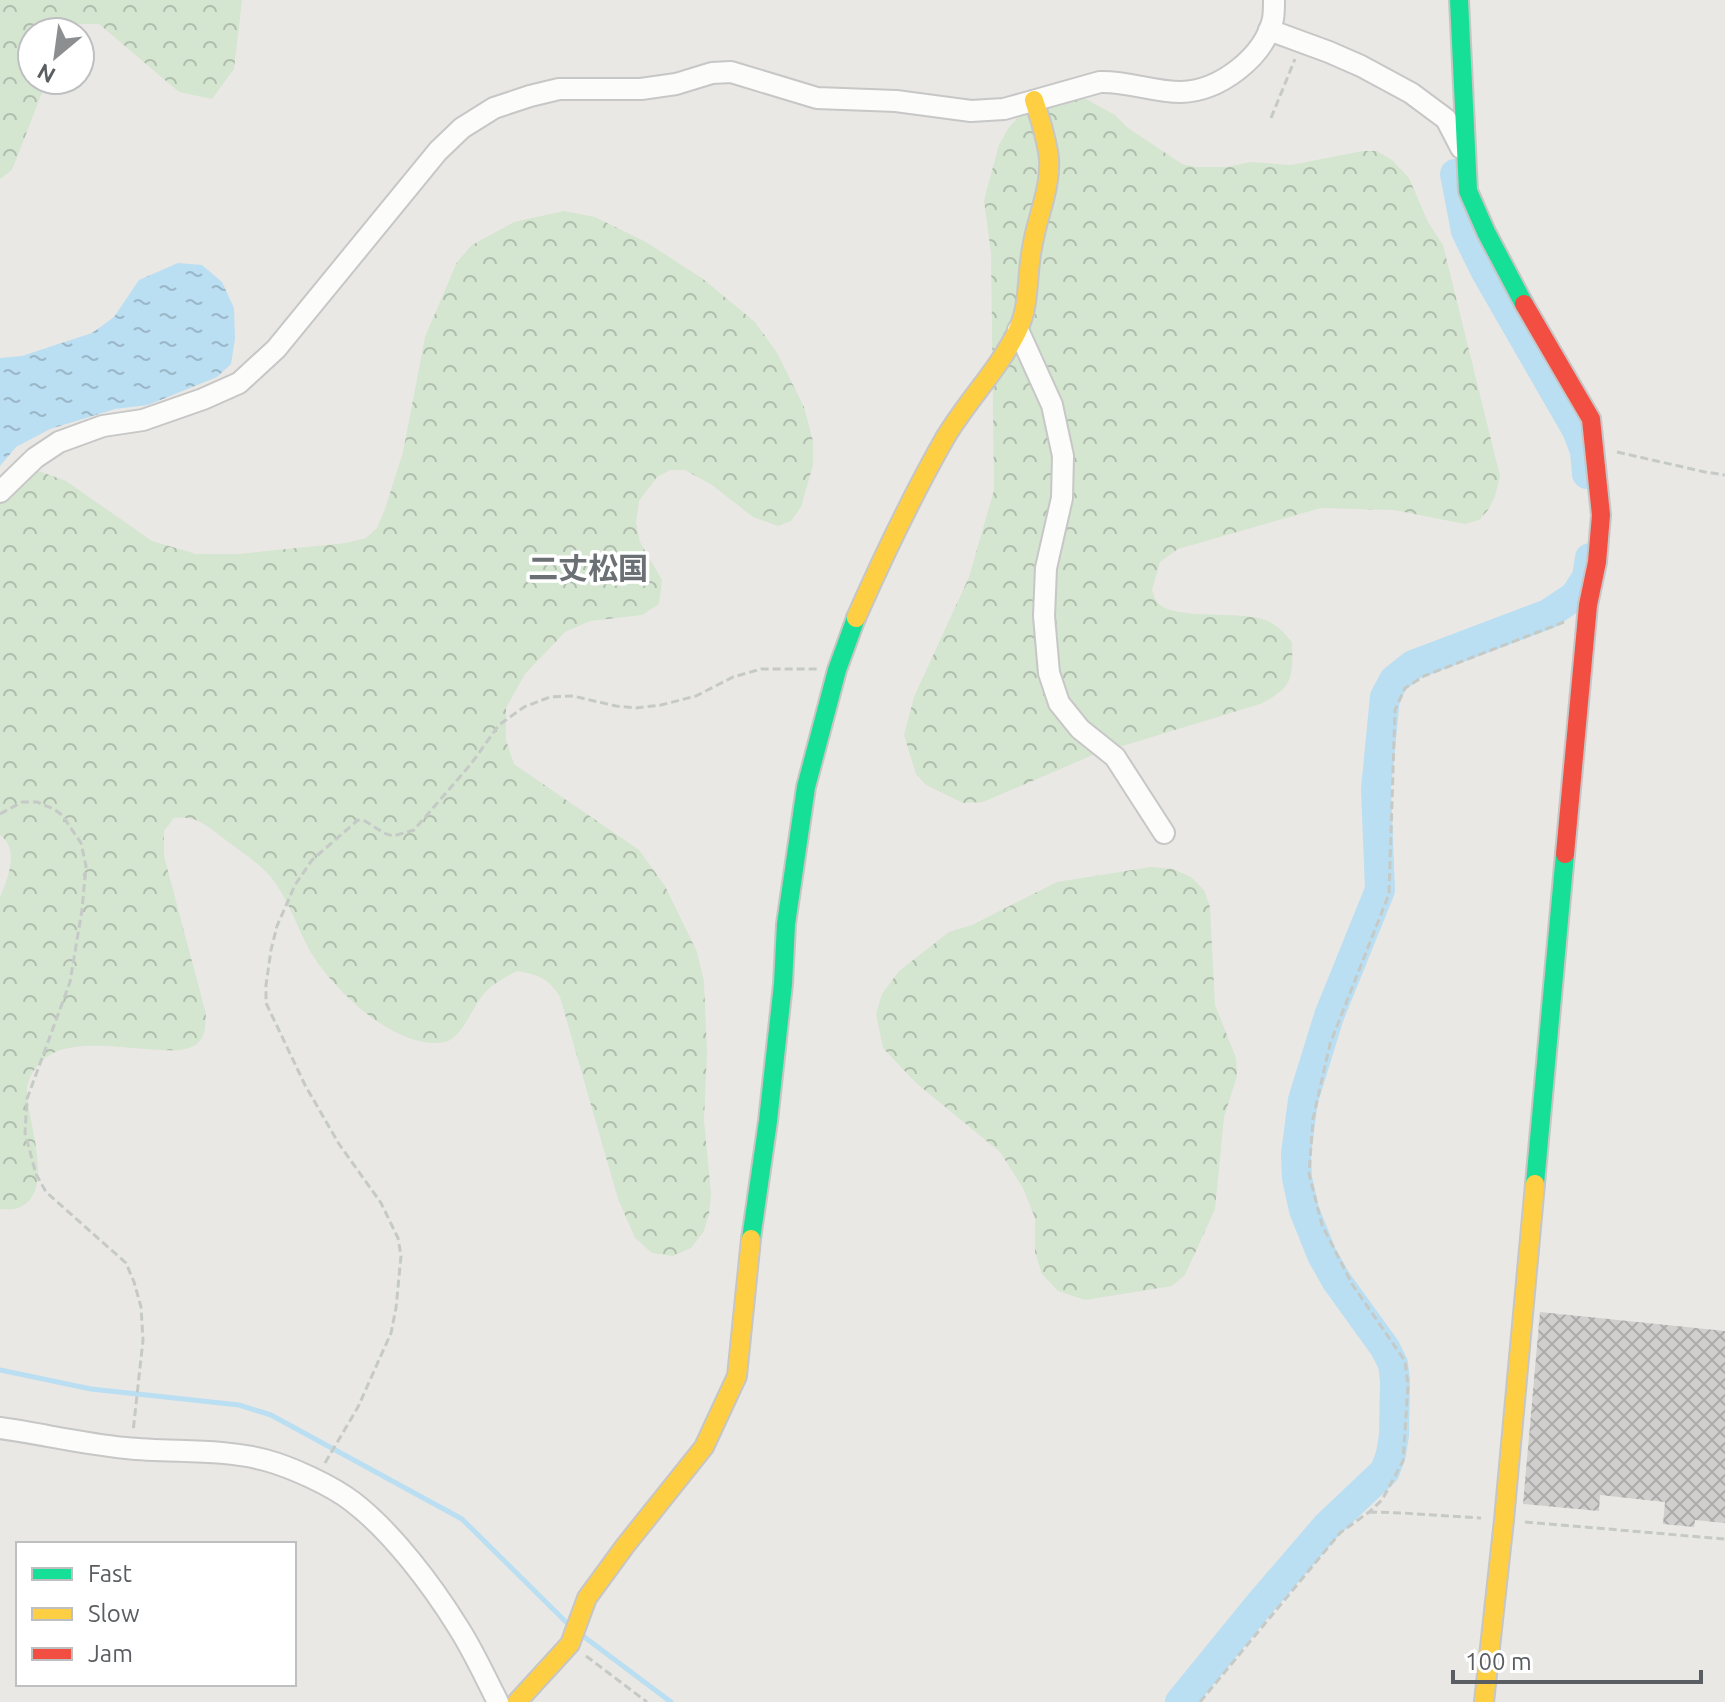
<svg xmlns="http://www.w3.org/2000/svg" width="1725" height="1702" viewBox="0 0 1725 1702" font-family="Ubuntu,'Noto Sans JP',sans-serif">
  <defs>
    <pattern id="forest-crowns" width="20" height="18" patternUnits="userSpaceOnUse" patternTransform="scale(2)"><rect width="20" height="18" fill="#d4e5d0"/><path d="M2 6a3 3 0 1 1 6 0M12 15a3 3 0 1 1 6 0" fill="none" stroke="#afbdac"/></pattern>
    <pattern id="water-ripples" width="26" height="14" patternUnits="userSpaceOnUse" patternTransform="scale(2)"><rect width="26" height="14" fill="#badef2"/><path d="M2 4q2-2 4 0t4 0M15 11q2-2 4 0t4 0" fill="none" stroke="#9ab7c7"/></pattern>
    <pattern id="building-cross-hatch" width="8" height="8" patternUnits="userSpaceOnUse" patternTransform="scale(2)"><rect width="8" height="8" fill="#d1cfcd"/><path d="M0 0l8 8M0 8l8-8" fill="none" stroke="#adabaa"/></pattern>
  </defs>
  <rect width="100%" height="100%" fill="#eae8e4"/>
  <!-- forest -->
  <g fill="url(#forest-crowns)">
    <path d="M0 0H242L234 69 212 99 179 92 99 24H69L66 32H32V80H47L12 170 0 179Z"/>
    <path d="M1064 95 1086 99 1115 115 1128 128 1182 164 1196 167H1228L1250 162 1291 165 1363 151H1377L1392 160 1409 178 1428 222 1443 245 1500 476 1495 496 1488 510 1479 520 1465 524 1394 510 1321 508 1178 549 1160 562 1152 590C1153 594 1155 599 1157 602 1174 622 1241 609 1268 621 1277 625 1285 634 1292 642 1293 677 1294 687 1260 704L1093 755 983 802 963 803 926 785 916 774 904 735 914 697 969 577 994 490 991 253 984 200 999 145 1009 127 1033 103Z"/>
    <path d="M564 211 595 217 646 242 703 279 755 322 777 353 804 407 813 441V465L801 507 791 521 778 526 753 517 712 485 685 470H670L657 477 639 501 636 523 640 542 662 580 659 604 642 615 590 621 565 632 525 674 506 708V740L514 764 639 850 665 886 697 952 704 982 707 1052 704 1120 711 1194 709 1214 704 1231 691 1248 673 1256 652 1253 635 1238 618 1199 560 997C548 978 539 975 517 971 504 978 492 984 483 995 472 1008 462 1038 445 1042 396 1051 333 990 310 951 296 926 289 899 270 876 258 862 238 850 223 838 206 825 196 815 174 818L164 831V856L206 1014C205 1025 206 1036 198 1043 177 1064 87 1030 48 1056 37 1063 26 1080 27 1092 27 1120 57 1194 18 1208 13 1210 5 1209 0 1209V897C8 878 20 849 0 835V499L36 470 66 481 152 541 196 554H238L346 543 366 538 377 528 385 509 403 452 425 337 457 262 472 245 514 222Z"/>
    <path d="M1151 867 1173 869 1191 877 1204 890 1210 907 1215 1005 1236 1058 1237 1076 1224 1117 1215 1209 1185 1275 1172 1286 1085 1300 1058 1291 1042 1274 1035 1252V1218L1023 1188 1000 1152 916 1083 883 1048 876 1014 882 994 899 971 949 932 972 925 1057 882Z"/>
  </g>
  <!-- water -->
  <path fill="url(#water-ripples)" d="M178 263 202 265 222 282 234 308 235 339 231 364 217 377 148 405 115 409 50 429 16 447 0 466V358L22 356 92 333 114 317 139 280Z"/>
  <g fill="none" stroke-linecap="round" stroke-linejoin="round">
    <!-- stream -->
    <g stroke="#badef2" stroke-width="5">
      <path d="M0 1370 91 1389 239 1405 271 1415 462 1519 569 1625"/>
      <path d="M583 1636 671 1702"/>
    </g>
    <!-- river -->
    <g stroke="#badef2" stroke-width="30">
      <path d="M1455 174 1466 231 1485 270 1577 430 1585 451 1587 474"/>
      <path d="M1180 1702 1259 1605 1326 1527 1385 1471 1391 1454 1394 1435 1395 1381 1393 1364 1385 1348 1336 1280 1322 1255 1304 1210 1297 1178 1296 1154 1303 1100 1329 1016 1380 890 1376 789 1385 697 1394 680 1413 665 1548 614 1575 596 1587 577 1590 558"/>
    </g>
  </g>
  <!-- building -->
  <path fill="url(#building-cross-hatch)" d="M1540 1312 1725 1331V1523L1695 1520 1694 1527 1663 1524 1665 1502 1600 1495 1599 1511 1523 1504Z"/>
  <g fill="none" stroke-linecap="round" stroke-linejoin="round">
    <defs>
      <g id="street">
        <path d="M1269 30 1329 52 1361 66 1411 93 1446 119 1461 148"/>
        <path d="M1018 330 1052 405 1063 456 1062 498 1046 568 1044 616 1049 673 1059 703 1080 729 1115 757 1164 833"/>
        <path d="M0 492 35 458 59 442 103 426 143 420 203 399 239 383 276 349 438 151 462 128 494 108 530 96 559 89H641L676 84 712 73 731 72 817 98 896 101 971 111 1004 109 1100 82C1128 81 1153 92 1181 92 1220 91 1264 57 1273 19 1274 13 1274 6 1274 0"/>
        <path d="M0 1428C42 1434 84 1444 126 1448 172 1453 220 1448 265 1460 291 1467 331 1485 353 1502 392 1532 432 1585 458 1627 473 1650 485 1677 498 1702"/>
      </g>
      <g id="fast">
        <path d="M1459 0 1468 191 1486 232 1524 304"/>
        <path d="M1535 1184 1565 854"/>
        <path d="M751 1239 768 1121 783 984 786 924 806 787 837 670 856 618"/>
      </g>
      <g id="slow">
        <path d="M856 618C883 557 912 496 945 438 967 401 998 370 1017 332 1031 304 1026 273 1033 243 1038 215 1051 187 1049 159 1047 139 1040 119 1034 100"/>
        <path d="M517 1702 570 1644 587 1598 625 1546 704 1447 737 1376 751 1239"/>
        <path d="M1484 1702 1504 1520 1535 1184"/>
      </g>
      <path id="jam" d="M1524 304 1591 419 1601 515 1597 562 1588 605 1565 854"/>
    </defs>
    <!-- street casing -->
    <use href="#street" stroke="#c6c7c6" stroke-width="24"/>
    <!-- fast casing -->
    <use href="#fast" stroke="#c6c6c6" stroke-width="22"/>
    <!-- slow casing -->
    <use href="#slow" stroke="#c6c6c6" stroke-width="22"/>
    <!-- jam casing -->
    <use href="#jam" stroke="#c6c6c6" stroke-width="22"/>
    <!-- path -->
    <g stroke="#c5cac7" stroke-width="3" stroke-dasharray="8 4" stroke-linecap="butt">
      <path d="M1271 118 1295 59"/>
      <path d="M1617 452 1705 472 1725 475"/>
      <path d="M0 814 22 802H37L54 809 62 815 81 843 86 866 82 910 70 982 27 1099 25 1133 36 1174 46 1192 126 1263 134 1282 141 1307 143 1340 133 1432"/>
      <path d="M325 1463 358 1407 391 1333 396 1308 401 1256 398 1238 381 1203 339 1144 305 1085 266 1003V985L271 950 277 926 295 885 312 860 358 820 365 821 384 833 393 836 414 830 471 764 499 725 524 707 550 697 573 696 616 706 636 708 661 705 696 696 733 677 761 669H817"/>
      <path d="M1369 1512 1403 1513 1481 1518"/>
      <path d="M1525 1522 1725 1539"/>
      <path d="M586 1656 647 1702"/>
      <path d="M1200 1702 1340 1533 1369 1512 1382 1500 1403 1461 1408 1385 1405 1361 1352 1284 1322 1225 1309 1174 1313 1119 1330 1044 1389 894 1395 710 1405 688 1424 676 1564 622"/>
    </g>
    <!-- street -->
    <use href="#street" stroke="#fcfcfb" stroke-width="20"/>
    <!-- fast -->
    <use href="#fast" stroke="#16e098" stroke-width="18"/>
    <!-- slow -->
    <use href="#slow" stroke="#ffcf43" stroke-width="18"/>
    <!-- jam -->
    <use href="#jam" stroke="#f24e42" stroke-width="18"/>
  </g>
  <g text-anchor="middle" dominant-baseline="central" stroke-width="7" stroke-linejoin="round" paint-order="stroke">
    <!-- quarter labels -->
    <g font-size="30" font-weight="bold" fill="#6b7074" stroke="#fff">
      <text x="588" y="568">二丈松国</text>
    </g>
  </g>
  <!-- legend -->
  <rect x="16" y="1542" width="280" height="144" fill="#ffffff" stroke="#bdbfc0" stroke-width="2"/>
  <rect x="32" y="1568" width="40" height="12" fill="#16e098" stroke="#bdbfc0" stroke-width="2"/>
  <text x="88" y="1582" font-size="24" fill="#5a5e62">Fast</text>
  <rect x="32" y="1608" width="40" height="12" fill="#ffcf43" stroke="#bdbfc0" stroke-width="2"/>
  <text x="88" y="1622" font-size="24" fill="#5a5e62">Slow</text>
  <rect x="32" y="1648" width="40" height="12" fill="#f24e42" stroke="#bdbfc0" stroke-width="2"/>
  <text x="88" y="1662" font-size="24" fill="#5a5e62">Jam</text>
  <!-- north arrow -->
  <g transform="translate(56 56) rotate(209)"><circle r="38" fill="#ffffff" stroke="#bdbfc0" stroke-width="2"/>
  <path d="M0-6L14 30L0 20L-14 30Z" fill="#8c8e90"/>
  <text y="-12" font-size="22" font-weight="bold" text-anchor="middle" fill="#5a5e62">N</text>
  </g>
  <!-- scale -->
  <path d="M1453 1670v12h248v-12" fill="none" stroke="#5a5e62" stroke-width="4"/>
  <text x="1465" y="1670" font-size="24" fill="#5a5e62" stroke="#ffffff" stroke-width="6" paint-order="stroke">100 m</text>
</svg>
